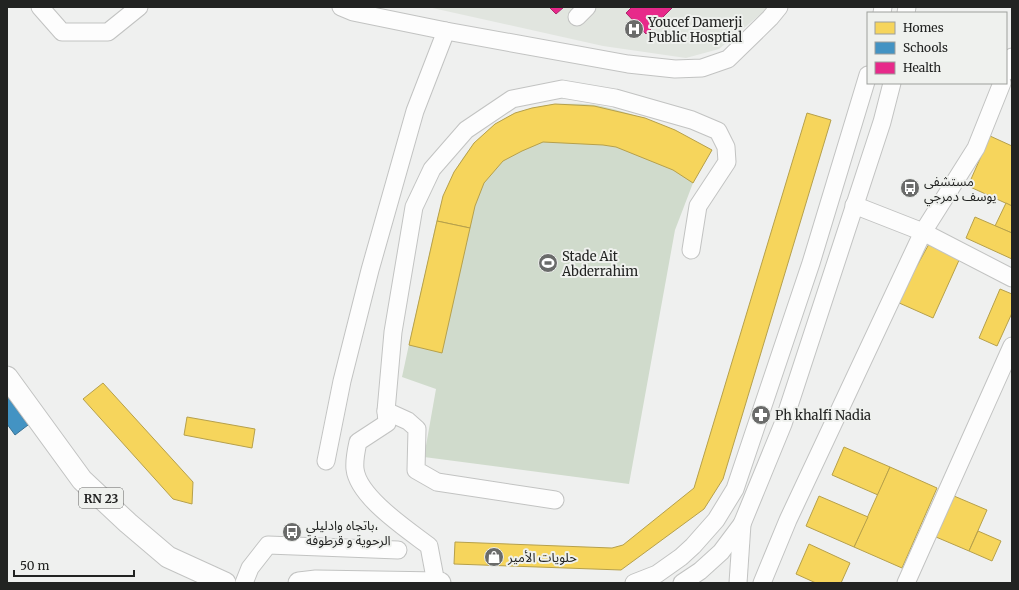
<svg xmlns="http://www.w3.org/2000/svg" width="1019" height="590" viewBox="0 0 1019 590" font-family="Merriweather,'Noto Sans Arabic',serif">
  <rect width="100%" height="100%" fill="#eff0ef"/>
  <!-- built -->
  <path fill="#e1e5df" d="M428 7H769L719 49 686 58 603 46Z"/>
  <!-- green -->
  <path fill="#d0dbcc" d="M555 104C570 104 586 103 601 106 642 115 676 131 712 150L693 183 675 230 629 484 424 457 436 389 402 377C410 340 418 302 427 265 438 214 445 168 486 132 495 124 505 117 516 113 529 108 542 106 555 104Z"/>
  <!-- homes -->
  <g fill="#f6d55c" stroke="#b6a04b">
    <path d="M555 104 594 106 645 118 675 130 712 150 693 183 673 170 616 147 603 145 543 142 522 151 503 161 484 183 475 206 470 228 437 221 443 196 454 172 474 143 495 124 515 113 532 108Z"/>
    <path d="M807 113 831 120 723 479 704 509 621 570 454 564 455 542 612 548 623 545 694 488Z"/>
    <path d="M990 136 1012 146V206L968 186Z"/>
    <path d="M1006 203 1012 206V233L995 226Z"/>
    <path d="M975 217 1012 233V259L966 238Z"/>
    <path d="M437 221 470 228 442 353 409 345Z"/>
    <path d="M929 244 960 258 933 318 897 302Z"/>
    <path d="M1000 289 1012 294V313L997 346 979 338Z"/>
    <path d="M103 383 193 482 192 504 173 499 83 399Z"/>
    <path d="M187 417 255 429 252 448 184 435Z"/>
    <path d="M844 447 890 467 878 495 832 475Z"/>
    <path d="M890 467 937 488 902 568 854 547Z"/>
    <path d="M819 496 868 517 854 547 806 526Z"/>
    <path d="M954 496 987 510 969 551 936 537Z"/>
    <path d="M978 531 1001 541 992 561 969 551Z"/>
    <path d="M809 544 850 563 841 583H816L796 574Z"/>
  </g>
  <!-- schools -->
  <path fill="#4393c3" stroke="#397193" d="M7 396 28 425 15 435 7 424Z"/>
  <!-- health -->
  <g fill="#e7298a" stroke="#ac276b">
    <path d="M549 7H564L556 14Z"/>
    <path d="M632 7H673L646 34 626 13Z"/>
  </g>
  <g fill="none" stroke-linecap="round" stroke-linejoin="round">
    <defs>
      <g id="minor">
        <path d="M40 7 62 32H108L139 7"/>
        <path d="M341 7 353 12 446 31 628 64 675 69 702 68 728 59 770 18 779 7"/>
        <path d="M882 13 883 7"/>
        <path d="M906 13 907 7"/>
        <path d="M577 17 587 7"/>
        <path d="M1006 72 1012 57"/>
        <path d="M854 205 923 232 1012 278"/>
        <path d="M386 411 387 423 358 442C356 451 354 460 355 469 358 497 408 530 429 546L436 583"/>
        <path d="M326 461 342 381 370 270 415 111 446 31"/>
        <path d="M555 500 437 482 416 470 417 429 408 421 386 411 393 332 414 207 432 169 466 130 512 99 562 89 615 98 692 120 718 131 726 147 727 162 698 206 691 250"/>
        <path d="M244 583 250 568 268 545 398 550"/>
        <path d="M634 583 657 574 681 557 693 546 716 520 735 489 811 263 868 75"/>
        <path d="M682 583 700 571 721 552 742 524 783 424 882 122 892 83"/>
        <path d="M738 583 742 524"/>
        <path d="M762 583 788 520 923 232 976 148 1002 83"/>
        <path d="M906 583 1012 346"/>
      </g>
      <g id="major">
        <path d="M7 377 82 480 128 523 168 557 225 583"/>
        <path d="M299 583 316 581 440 583"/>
      </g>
    </defs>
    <!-- minor casing -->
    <use href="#minor" stroke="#c2c3c2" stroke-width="19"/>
    <!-- major casing -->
    <use href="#major" stroke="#c2c3c2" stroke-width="23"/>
    <!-- minor -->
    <use href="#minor" stroke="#fdfdfd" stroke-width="17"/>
    <!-- major -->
    <use href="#major" stroke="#fdfdfd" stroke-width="21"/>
  </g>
  <!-- icons -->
  <defs>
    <symbol id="hospital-disc" viewBox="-11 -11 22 22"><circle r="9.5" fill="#6a6b6a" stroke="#eff1ee"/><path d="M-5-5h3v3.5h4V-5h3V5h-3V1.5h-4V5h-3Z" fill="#fff"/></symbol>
    <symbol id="bus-disc" viewBox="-11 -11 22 22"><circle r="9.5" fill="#6a6b6a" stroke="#eff1ee"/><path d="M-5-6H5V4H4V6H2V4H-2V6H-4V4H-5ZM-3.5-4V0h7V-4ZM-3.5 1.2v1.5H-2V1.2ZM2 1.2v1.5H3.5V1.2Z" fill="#fff"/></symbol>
    <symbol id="stadium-disc" viewBox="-11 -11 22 22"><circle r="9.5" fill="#6a6b6a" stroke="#eff1ee"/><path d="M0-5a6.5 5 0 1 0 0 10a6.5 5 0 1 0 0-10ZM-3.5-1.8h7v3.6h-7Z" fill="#fff"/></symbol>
    <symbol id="pharmacy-disc" viewBox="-11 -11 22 22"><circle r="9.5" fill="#6a6b6a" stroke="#eff1ee"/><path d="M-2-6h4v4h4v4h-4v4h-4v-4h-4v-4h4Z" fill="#fff"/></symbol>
    <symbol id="shop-disc" viewBox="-11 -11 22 22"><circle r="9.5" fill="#6a6b6a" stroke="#eff1ee"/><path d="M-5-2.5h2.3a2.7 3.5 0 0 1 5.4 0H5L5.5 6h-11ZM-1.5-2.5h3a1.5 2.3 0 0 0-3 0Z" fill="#fff"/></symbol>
  </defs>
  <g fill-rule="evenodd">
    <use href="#hospital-disc" x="623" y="18" width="22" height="22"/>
    <use href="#bus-disc" x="899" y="177" width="22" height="22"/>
    <use href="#stadium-disc" x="537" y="252" width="22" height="22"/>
    <use href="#pharmacy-disc" x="750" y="404" width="22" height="22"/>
    <use href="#bus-disc" x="281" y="521" width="22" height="22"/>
    <use href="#shop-disc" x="483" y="546" width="22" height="22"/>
  </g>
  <g text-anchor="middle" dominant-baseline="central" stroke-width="4" stroke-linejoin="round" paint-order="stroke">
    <!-- shield labels -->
    <rect fill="#eff1ee" stroke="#60615f" stroke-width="1" x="79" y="488" width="44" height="20" rx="3"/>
    <g font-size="12" font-weight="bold" fill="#222322">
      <text x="101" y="498">RN 23</text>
    </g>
    <!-- poi labels -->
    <g font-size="13" fill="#222322" stroke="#eff1ee" text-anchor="start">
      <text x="648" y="22">Youcef Damerji<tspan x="648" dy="15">Public Hosptial</tspan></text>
      <text x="924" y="181">مستشفى<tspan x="924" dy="15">يوسف دمرجي</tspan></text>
      <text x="562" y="256">Stade Ait<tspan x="562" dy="15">Abderrahim</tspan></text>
      <text x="775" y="415">Ph khalfi Nadia</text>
      <text x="306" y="525">باتجاه وادليلي،<tspan x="306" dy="15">الرحوية و قرطوفة</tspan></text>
      <text x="508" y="557">حلويات الأمير</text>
    </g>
  </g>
  <!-- border -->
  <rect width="1019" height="590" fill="none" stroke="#222322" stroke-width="16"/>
  <!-- legend -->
  <rect x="867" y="12" width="140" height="72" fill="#eff1ee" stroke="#9d9f9c"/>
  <rect x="875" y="22" width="20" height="12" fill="#f6d55c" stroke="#9d9f9c"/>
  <text x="903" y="32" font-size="12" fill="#222322">Homes</text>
  <rect x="875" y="42" width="20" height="12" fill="#4393c3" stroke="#9d9f9c"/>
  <text x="903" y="52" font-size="12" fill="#222322">Schools</text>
  <rect x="875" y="62" width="20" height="12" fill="#e7298a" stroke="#9d9f9c"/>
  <text x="903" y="72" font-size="12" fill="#222322">Health</text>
  <!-- scale -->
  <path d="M14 570v6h120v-6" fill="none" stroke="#222322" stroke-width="2"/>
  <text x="20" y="570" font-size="12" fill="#222322" stroke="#eff1ee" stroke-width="3" paint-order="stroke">50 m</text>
</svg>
